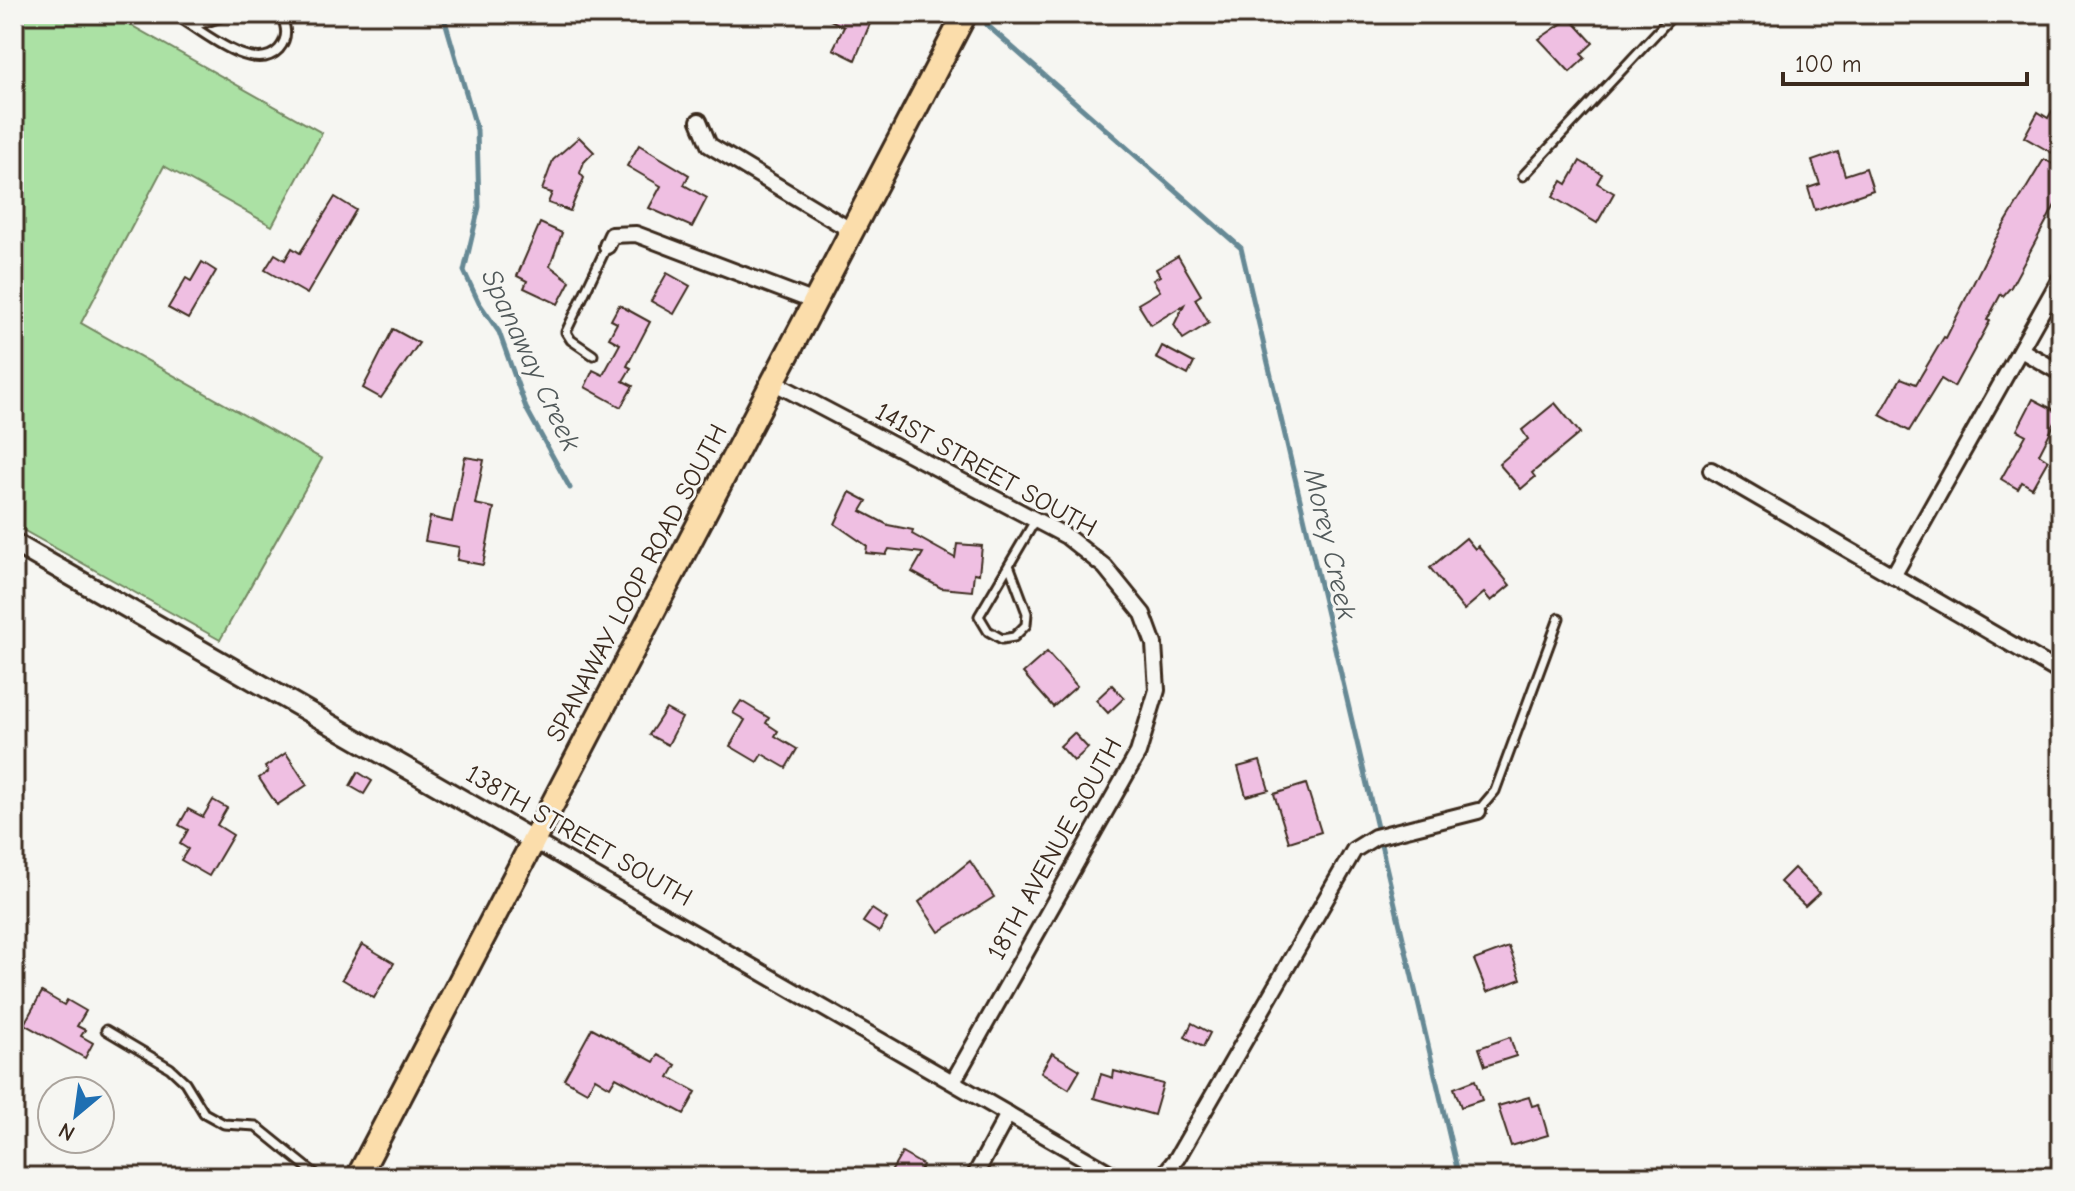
<svg xmlns="http://www.w3.org/2000/svg" width="2075" height="1191" viewBox="0 0 2075 1191" font-family="'Comic Neue',sans-serif">
  <rect width="100%" height="100%" fill="#f6f6f2"/>
  <filter id="ink" filterUnits="userSpaceOnUse"><feTurbulence type="fractalNoise" baseFrequency=".0125" numOctaves="2"/><feDisplacementMap in="SourceGraphic" scale="16" xChannelSelector="R" yChannelSelector="G"/><feConvolveMatrix kernelMatrix="1 2 1 2 8 2 1 2 1" color-interpolation-filters="sRGB"/></filter>
  <g filter="url(#ink)">
    <!-- green -->
    <path fill="#abe1a4" stroke="#738661" stroke-width="2" d="M14 14H111L322 133 272 226 164 166 81 323 322 459 220 640 14 525Z"/>
    <g fill="none" stroke-linecap="round" stroke-linejoin="round">
      <!-- stream -->
      <g stroke="#668995" stroke-width="5">
        <path d="M443 14 477 130 479 207 464 271 479 303 499 332 526 408 570 488"/>
        <path d="M987 25 1241 248 1459 1177"/>
      </g>
    </g>
    <!-- building -->
    <g fill="#efbfe2" stroke="#3b2a1e" stroke-width="2">
      <path d="M819 14H862L872 19 855 60 833 49 844 27Z"/>
      <path d="M1570 18 1593 43 1581 54 1585 58 1570 72 1539 39Z"/>
      <path d="M2052 111 2061 117V137L2052 153 2024 137 2038 112 2048 118Z"/>
      <path d="M579 137 594 152 584 162 580 173 584 178 570 211 548 203 552 193 542 190 553 160Z"/>
      <path d="M639 145 689 175 684 185 707 198 692 227 649 208 661 186 627 166Z"/>
      <path d="M1838 152 1845 175 1866 168 1873 190 1815 210 1808 188 1820 184 1812 161Z"/>
      <path d="M2044 159 2061 169V194L2011 287 2003 296 2001 294 1987 320 1990 321 1954 387 1941 379 1909 431 1880 415 1901 378 1916 384 1944 337 1946 338 1995 240Z"/>
      <path d="M1580 161 1602 174 1597 183 1614 193 1597 223 1553 197 1562 181 1567 184Z"/>
      <path d="M335 197 356 210 307 294 265 270 275 254 285 260 292 248 300 253Z"/>
      <path d="M540 223 562 233 550 266 570 281 558 304 524 288 527 281 517 276Z"/>
      <path d="M1178 256 1201 295 1195 299 1209 323 1183 339 1174 325 1184 305 1151 325 1138 304 1160 291 1153 280 1160 276 1156 269Z"/>
      <path d="M202 262 216 271 188 319 168 308 186 278 191 281Z"/>
      <path d="M667 273 690 286 674 314 651 301Z"/>
      <path d="M619 305 650 322 627 366 631 368 623 381 633 386 621 407 585 387 593 370 603 375 620 344 609 338 617 323 611 320Z"/>
      <path d="M393 329 419 343 381 398 363 388Z"/>
      <path d="M1162 346 1194 363 1188 375 1156 358Z"/>
      <path d="M2033 399 2060 413 2039 454 2048 460 2032 488 2022 482 2018 489 2001 479 2026 435 2017 430Z"/>
      <path d="M1555 403 1580 433 1532 473 1535 477 1521 489 1499 464 1528 439 1522 430Z"/>
      <path d="M465 457 484 460 475 504 494 508 483 565 457 560 459 547 425 541 430 517 452 522Z"/>
      <path d="M850 492 867 501 861 511 888 525 913 530 912 534 955 558 957 544 982 546 979 574 974 573 972 591 941 588 912 572 923 553 889 549 886 555 866 553 867 546 835 524Z"/>
      <path d="M1466 538 1475 549 1478 546 1510 585 1491 601 1484 593 1464 610 1430 568Z"/>
      <path d="M1047 652 1077 686 1053 707 1023 673Z"/>
      <path d="M1112 685 1124 698 1108 713 1096 700Z"/>
      <path d="M741 701 769 718 766 723 778 731 775 736 797 749 786 768 762 754 757 762 730 746 745 720 733 713Z"/>
      <path d="M666 709 682 718 668 745 649 735Z"/>
      <path d="M1074 733 1088 748 1074 761 1060 746Z"/>
      <path d="M286 753 307 785 277 805 259 778 268 772 265 767Z"/>
      <path d="M1260 761 1269 790 1246 796 1238 767Z"/>
      <path d="M358 772 372 781 364 794 350 786Z"/>
      <path d="M1306 784 1321 832 1289 842 1274 794Z"/>
      <path d="M213 800 227 808 217 825 233 835 209 876 181 860 188 849 180 844 188 830 179 825 188 809 203 817Z"/>
      <path d="M970 861 994 897 939 932 919 902Z"/>
      <path d="M1794 868 1819 893 1805 906 1780 882Z"/>
      <path d="M872 909 887 919 879 932 863 922Z"/>
      <path d="M362 944 394 963 374 998 342 979Z"/>
      <path d="M1509 947 1521 979 1487 992 1474 960Z"/>
      <path d="M42 992 64 1005 67 1000 86 1011 77 1026 85 1030 81 1036 93 1043 85 1058 24 1024Z"/>
      <path d="M1192 1023 1210 1033 1203 1047 1185 1037Z"/>
      <path d="M592 1028 654 1062 658 1055 676 1065 669 1077 696 1092 684 1114 616 1077 610 1087 595 1078 587 1092 564 1079Z"/>
      <path d="M1510 1037 1516 1056 1485 1066 1479 1048Z"/>
      <path d="M1052 1053 1080 1070 1069 1089 1041 1072Z"/>
      <path d="M1114 1071 1163 1084 1154 1115 1094 1098 1101 1074 1113 1078Z"/>
      <path d="M1475 1080 1482 1100 1461 1107 1454 1088Z"/>
      <path d="M1529 1097 1532 1106 1539 1104 1548 1135 1511 1146 1498 1106Z"/>
      <path d="M902 1153 923 1165 916 1177H888Z"/>
    </g>
    <g fill="none" stroke-linecap="round" stroke-linejoin="round">
      <defs>
        <g id="service">
          <path d="M174 14C199 28 253 77 279 49 289 37 286 27 281 14"/>
          <path d="M195 26 229 14"/>
          <path d="M1523 176 1674 14"/>
          <path d="M593 355 571 340 566 332 607 246"/>
          <path d="M1009 565 1027 613 1026 625 1014 637 1002 639 988 631 979 616 1036 519"/>
          <path d="M1478 811 1495 791 1559 618"/>
          <path d="M106 1030 170 1068 185 1082 204 1113 224 1124 256 1126 319 1177"/>
        </g>
        <g id="minor">
          <path d="M699 121 709 145 852 231"/>
          <path d="M607 246 612 235 636 234 815 302"/>
          <path d="M2021 350 2061 373"/>
          <path d="M773 382 1066 536 1105 567 1143 614 1154 644 1157 690 1138 753 954 1080"/>
          <path d="M1711 470 2061 673"/>
          <path d="M1893 576 2061 277"/>
          <path d="M534 841 1117 1177"/>
          <path d="M974 1177 1008 1114"/>
          <path d="M1162 1177 1177 1158 1354 850 1375 837 1478 811"/>
        </g>
        <path id="tertiary" d="M14 543 534 841"/>
        <path id="primary" d="M358 1177 965 14"/>
      </defs>
      <!-- service casing -->
      <use href="#service" stroke="#3b2a1e" stroke-width="13"/>
      <!-- minor casing -->
      <use href="#minor" stroke="#3b2a1e" stroke-width="20"/>
      <!-- tertiary casing -->
      <use href="#tertiary" stroke="#3b2a1e" stroke-width="24"/>
      <!-- primary casing -->
      <use href="#primary" stroke="#3b2a1e" stroke-width="28"/>
      <!-- service -->
      <use href="#service" stroke="#f6f6f2" stroke-width="7"/>
      <!-- minor -->
      <use href="#minor" stroke="#f6f6f2" stroke-width="14"/>
      <!-- tertiary -->
      <use href="#tertiary" stroke="#f6f6f2" stroke-width="18"/>
      <!-- primary -->
      <use href="#primary" stroke="#fbddab" stroke-width="22"/>
    </g>
  </g>
  <g text-anchor="middle" dominant-baseline="central" stroke-width="6" stroke-linejoin="round" paint-order="stroke">
    <!-- street labels -->
    <g font-size="26" fill="#3b2a1e" stroke="#f6f6f2">
      <text transform="translate(986 470) rotate(29)">141ST STREET SOUTH</text>
      <text transform="translate(637 583) rotate(-62)">SPANAWAY LOOP ROAD SOUTH</text>
      <text transform="translate(579 836) rotate(30)">138TH STREET SOUTH</text>
      <text transform="translate(1055 849) rotate(-61)">18TH AVENUE SOUTH</text>
    </g>
    <!-- water labels -->
    <g font-size="28" font-style="italic" fill="#51595a" stroke="#f6f6f2">
      <text transform="translate(531 360) rotate(65)">Spanaway Creek</text>
      <text transform="translate(1330 544) rotate(77)">Morey Creek</text>
    </g>
  </g>
  <!-- margin -->
  <rect width="2075" height="1191" fill="none" stroke="#f6f6f2" stroke-width="48"/>
  <rect x="24" y="24" width="2027" height="1143" fill="none" stroke="#3b2a1e" stroke-width="3" filter="url(#ink)"/>
  <!-- north arrow -->
  <g transform="translate(76 1115) rotate(209)"><circle r="38" fill="#f6f6f2" stroke="#aba49d" stroke-width="2"/>
  <path d="M0-6L14 30L0 20L-14 30Z" fill="#1f6fb2"/>
  <text y="-12" font-size="22" font-weight="bold" text-anchor="middle" fill="#3b2a1e">N</text>
  </g>
  <!-- scale -->
  <path d="M1783 72v12h244v-12" fill="none" stroke="#3b2a1e" stroke-width="4"/>
  <text x="1795" y="72" font-size="24" fill="#3b2a1e" stroke="#f6f6f2" stroke-width="6" paint-order="stroke">100 m</text>
</svg>
